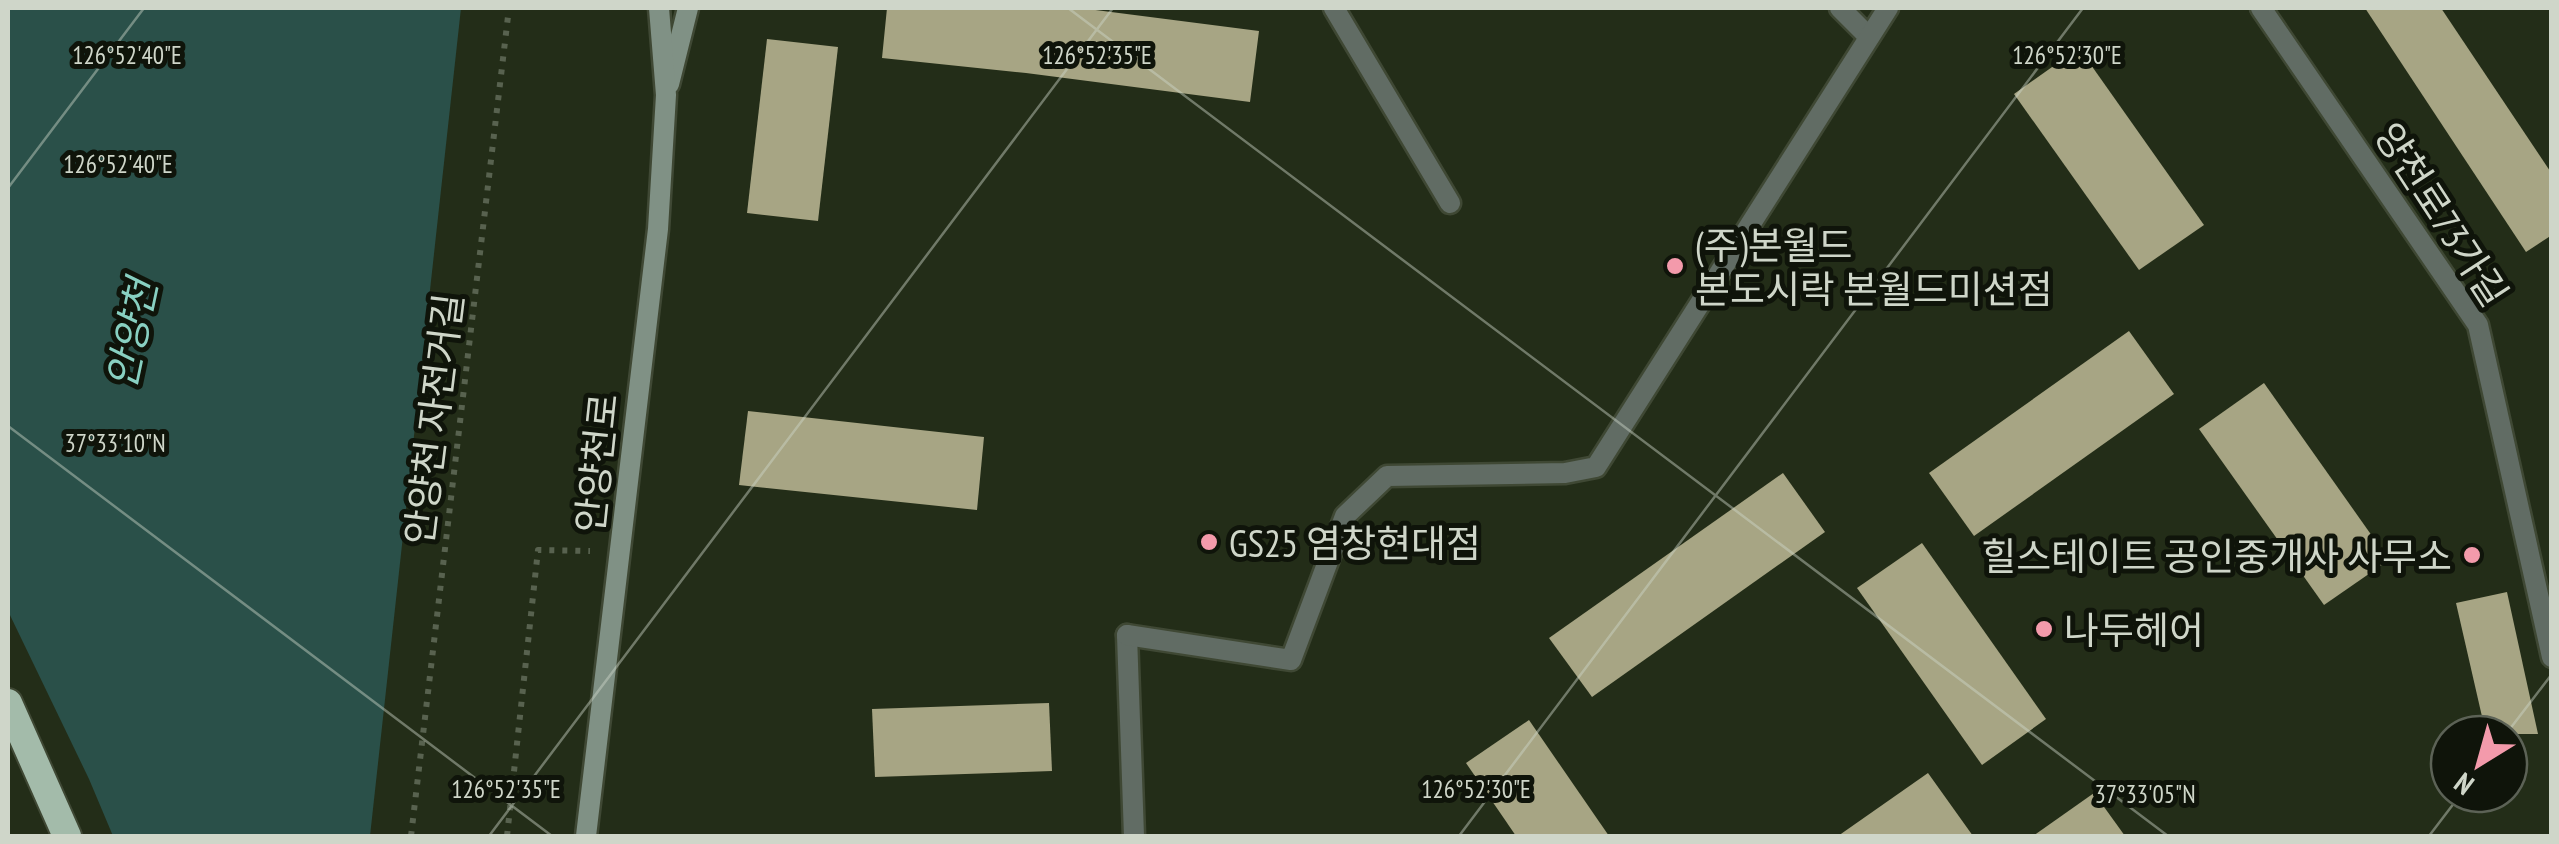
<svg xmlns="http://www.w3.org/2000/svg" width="2559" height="844" viewBox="0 0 2559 844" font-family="'PT Sans Narrow','Noto Sans KR',sans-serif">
  <rect width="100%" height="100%" fill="#232d18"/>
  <!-- water -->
  <path fill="#2a5049" d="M8 8H461L370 836H8Z"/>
  <!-- pier -->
  <path fill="#232d18" d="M8 611 89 779 113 836H8Z"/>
  <!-- building -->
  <g fill="#a7a584">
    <path d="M887 8H1080L1259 31 1250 102 1026 73 882 58Z"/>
    <path d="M2365 8H2441L2552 174V235L2526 252Z"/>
    <path d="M767 39 838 47 818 221 747 213Z"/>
    <path d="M2079 48 2204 225 2139 270 2014 94Z"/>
    <path d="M2129 331 2174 394 1974 536 1929 473Z"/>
    <path d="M2264 383 2389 560 2324 605 2199 429Z"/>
    <path d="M748 411 984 437 977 510 739 485Z"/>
    <path d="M1783 473 1825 532 1592 697 1549 638Z"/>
    <path d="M1922 543 2046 719 1982 765 1857 588Z"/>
    <path d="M2507 592 2538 734H2486L2456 603Z"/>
    <path d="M1049 703 1052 771 875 777 872 709Z"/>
    <path d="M1529 720 1609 836H1516L1466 763Z"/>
    <path d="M1928 773 1973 836H1838Z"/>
    <path d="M2094 793 2125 836H2033Z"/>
  </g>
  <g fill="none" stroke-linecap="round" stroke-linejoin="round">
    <defs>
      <g id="service">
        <path d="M1334 8 1450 203"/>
        <path d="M1840 8 1869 37"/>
        <path d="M1127 635 1134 836"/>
      </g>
      <g id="minor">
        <path d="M2261 8 2478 325 2552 657"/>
        <path d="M1127 635 1291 660 1345 516 1387 476 1565 473 1596 467 1888 8"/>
      </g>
      <g id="secondary">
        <path d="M669 84 688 8"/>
        <path d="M586 836 658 229 666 95 659 8"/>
      </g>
      <path id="trunk" d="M8 703 67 836"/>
    </defs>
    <!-- service casing -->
    <use href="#service" stroke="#3f4834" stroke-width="25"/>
    <!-- minor casing -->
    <use href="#minor" stroke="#3f4834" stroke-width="25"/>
    <!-- secondary casing -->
    <use href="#secondary" stroke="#3f4834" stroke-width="25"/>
    <!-- trunk casing -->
    <use href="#trunk" stroke="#3f4834" stroke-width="32"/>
    <!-- path -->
    <g stroke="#58624f" stroke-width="6" stroke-dasharray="5 8" stroke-linecap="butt">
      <path d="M411 836 509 8"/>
      <path d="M507 836 538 550 590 551"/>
    </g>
    <!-- service -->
    <use href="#service" stroke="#616c64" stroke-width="20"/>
    <!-- minor -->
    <use href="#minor" stroke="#616c64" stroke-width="20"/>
    <!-- secondary -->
    <use href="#secondary" stroke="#809185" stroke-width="20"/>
    <!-- trunk -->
    <use href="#trunk" stroke="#a3bbaa" stroke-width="28"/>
  </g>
  <!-- ticks -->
  <path fill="none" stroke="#cfd6c9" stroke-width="2.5" stroke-opacity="0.45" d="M1068 8 2168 836M8 188 144 8M8 426 552 836M2506 734 2552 674M489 836 1113 8M1459 836 2083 8M2429 836 2461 794"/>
  <!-- markers -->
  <g fill="#f39aab" stroke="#0f140a" stroke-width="4">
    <circle cx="1675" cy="266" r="10"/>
    <circle cx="1209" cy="542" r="10"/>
    <circle cx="2472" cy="555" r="10"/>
    <circle cx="2044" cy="629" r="10"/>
  </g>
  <g text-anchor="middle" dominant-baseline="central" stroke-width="10" stroke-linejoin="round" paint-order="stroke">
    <!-- street labels -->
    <g font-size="38" fill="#cfd6c9" stroke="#0f140a">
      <text transform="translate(2442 214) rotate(57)">양천로73가길</text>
      <text transform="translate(433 419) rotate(-83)">안양천 자전거길</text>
      <text transform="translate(596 463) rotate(-84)">안양천로</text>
    </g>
    <!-- poi labels -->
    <g font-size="38" fill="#cfd6c9" stroke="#0f140a" text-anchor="start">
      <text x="1695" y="244">(주)본월드<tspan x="1695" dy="44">본도시락 본월드미션점</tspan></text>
      <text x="1229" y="542">GS25 염창현대점</text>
      <text x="2452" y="555" text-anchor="end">힐스테이트 공인중개사 사무소</text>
      <text x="2064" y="629">나두헤어</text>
    </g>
    <!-- water labels -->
    <g font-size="40" font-style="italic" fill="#88d0c1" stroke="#0f140a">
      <text transform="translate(131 334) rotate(-78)">안양천</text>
    </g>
  </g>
  <g font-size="25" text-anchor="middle" fill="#cfd6c9" stroke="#0f140a" stroke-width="10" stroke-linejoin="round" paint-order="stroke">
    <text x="127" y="64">126°52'40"E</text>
    <text x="1097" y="64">126°52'35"E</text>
    <text x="2067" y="64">126°52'30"E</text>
    <text x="118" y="173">126°52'40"E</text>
    <text x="115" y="452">37°33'10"N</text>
    <text x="506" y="798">126°52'35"E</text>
    <text x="1476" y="798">126°52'30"E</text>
    <text x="2145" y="803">37°33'05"N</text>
  </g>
  <!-- border -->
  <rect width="2559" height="844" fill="none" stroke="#cfd6c9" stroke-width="20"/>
  <!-- north arrow -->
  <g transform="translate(2479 764) rotate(217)"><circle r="48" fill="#0f140a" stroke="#5c6256" stroke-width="2.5"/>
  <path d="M0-8L18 38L0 25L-18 38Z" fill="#f39aab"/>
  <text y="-15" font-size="28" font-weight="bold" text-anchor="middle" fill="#cfd6c9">N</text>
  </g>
</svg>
